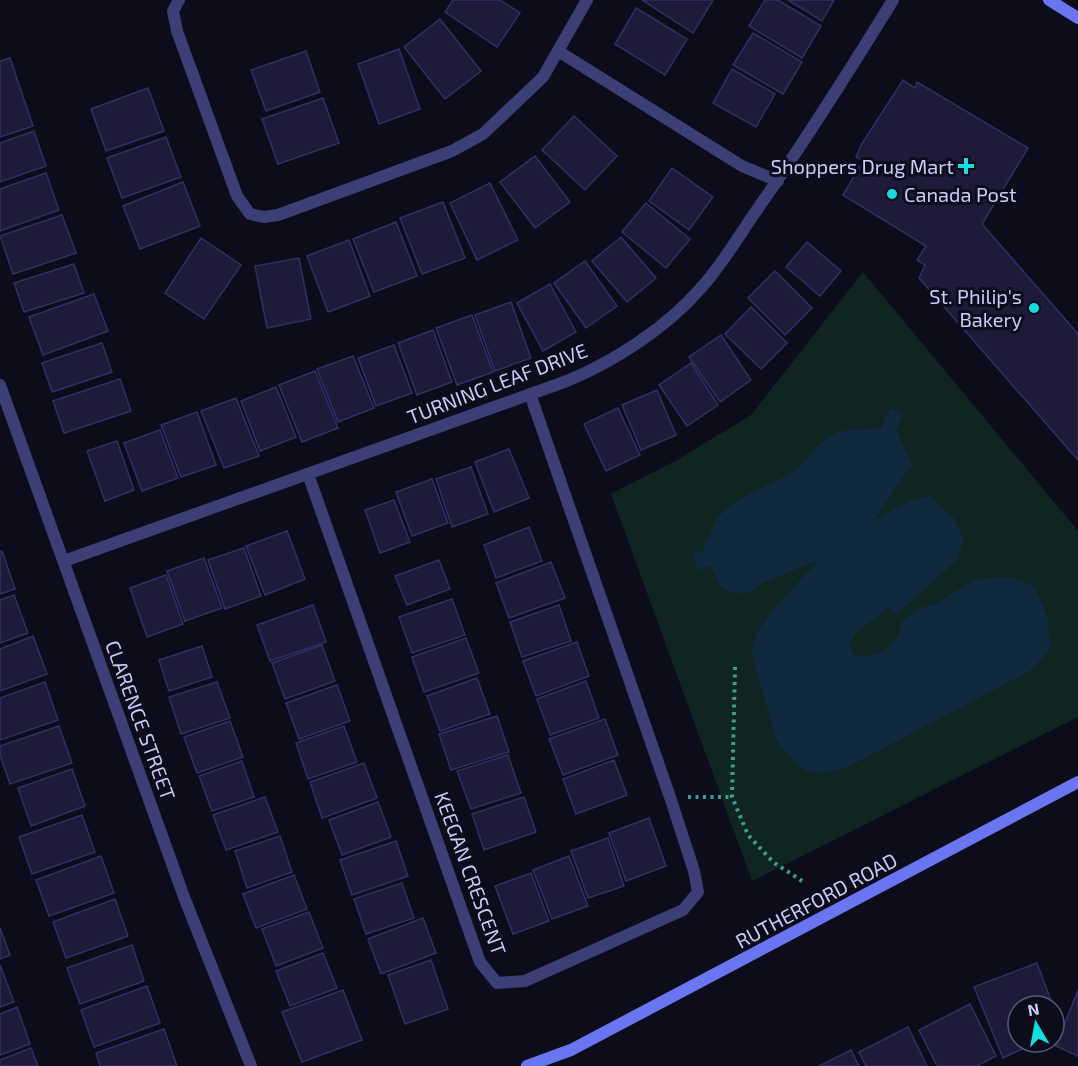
<svg xmlns="http://www.w3.org/2000/svg" width="1078" height="1066" viewBox="0 0 1078 1066" font-family="'Exo 2',sans-serif">
  <rect width="100%" height="100%" fill="#0d0c1b"/>
  <!-- green -->
  <path fill="#102421" d="M863 272 1078 531V717L752 881 611 494 679 459 751 415Z"/>
  <!-- water -->
  <path fill="#11293f" d="M890 408 904 415 896 430 913 467 907 471 875 519 915 499 930 496 954 518 964 540 956 561 896 615 889 607 856 633 849 645 854 656C878 658 899 646 902 621L920 608 936 604 974 580 1009 577 1034 586 1048 617 1050 650 1030 671 844 769C802 778 800 769 777 741L754 664 752 652 756 635 771 611 819 560 762 583 752 591 735 594 721 587 711 566 698 570 692 555 705 550 703 543 710 539C711 503 766 489 791 473 807 463 817 441 836 433 845 429 869 430 881 428Z"/>
  <!-- building -->
  <g fill="#1d1a3a" stroke="#332e64" stroke-width="1.5">
    <path d="M453 0H500L520 13 497 47 445 12Z"/>
    <path d="M642 0H713L693 33Z"/>
    <path d="M765 0H778L821 26 802 58 749 26Z"/>
    <path d="M788 0H834L822 21Z"/>
    <path d="M636 8 687 39 665 75 615 44Z"/>
    <path d="M440 19 481 71 445 99 404 47Z"/>
    <path d="M753 33 802 62 783 94 733 65Z"/>
    <path d="M399 49 420 109 379 124 358 64Z"/>
    <path d="M306 51 320 92 266 111 251 70Z"/>
    <path d="M10 58 33 126 0 137V61Z"/>
    <path d="M732 69 775 94 756 127 713 103Z"/>
    <path d="M903 80 915 88 917 82 1028 148 982 224 1078 334V460L919 278 925 265 917 260 926 246 843 195 863 161 856 157 861 145Z"/>
    <path d="M148 88 164 131 106 151 91 109Z"/>
    <path d="M323 98 339 143 278 164 262 119Z"/>
    <path d="M574 116 617 156 585 190 542 150Z"/>
    <path d="M34 131 46 166 0 182V143Z"/>
    <path d="M166 137 181 177 122 198 107 158Z"/>
    <path d="M535 156 570 202 535 228 500 182Z"/>
    <path d="M672 168 713 197 689 230 649 201Z"/>
    <path d="M46 173 59 210 0 231V189Z"/>
    <path d="M183 182 200 226 140 249 123 206Z"/>
    <path d="M490 183 518 240 477 260 450 203Z"/>
    <path d="M443 202 465 258 422 274 400 218Z"/>
    <path d="M646 203 690 239 666 268 622 232Z"/>
    <path d="M62 215 76 253 13 274 0 236Z"/>
    <path d="M396 222 417 276 374 292 353 239Z"/>
    <path d="M621 237 656 278 627 302 592 261Z"/>
    <path d="M201 238 241 265 204 319 165 293Z"/>
    <path d="M349 240 370 296 328 312 307 256Z"/>
    <path d="M807 242 841 271 820 296 786 267Z"/>
    <path d="M299 258 311 319 267 328 255 266Z"/>
    <path d="M585 261 617 306 586 328 554 283Z"/>
    <path d="M74 264 84 293 24 312 14 283Z"/>
    <path d="M775 271 812 308 785 335 748 298Z"/>
    <path d="M550 284 576 332 543 351 517 303Z"/>
    <path d="M94 294 108 331 43 355 29 317Z"/>
    <path d="M511 302 531 358 495 371 475 315Z"/>
    <path d="M751 307 787 343 761 369 725 334Z"/>
    <path d="M472 315 493 372 457 385 436 328Z"/>
    <path d="M433 330 452 382 417 395 398 343Z"/>
    <path d="M721 335 751 380 720 402 689 357Z"/>
    <path d="M102 343 112 372 52 392 42 363Z"/>
    <path d="M394 345 412 393 376 406 358 358Z"/>
    <path d="M353 356 374 408 338 422 317 369Z"/>
    <path d="M691 363 718 405 687 426 659 385Z"/>
    <path d="M315 371 338 428 302 442 279 385Z"/>
    <path d="M120 379 131 411 64 433 53 401Z"/>
    <path d="M276 387 296 437 260 451 241 401Z"/>
    <path d="M657 390 676 435 641 450 622 405Z"/>
    <path d="M236 398 259 456 224 468 201 411Z"/>
    <path d="M618 408 640 455 606 471 584 424Z"/>
    <path d="M197 412 216 465 181 477 161 425Z"/>
    <path d="M160 430 178 478 142 491 124 443Z"/>
    <path d="M117 441 134 490 105 501 87 451Z"/>
    <path d="M509 449 529 498 494 512 475 462Z"/>
    <path d="M471 467 488 514 452 527 436 479Z"/>
    <path d="M432 479 448 523 412 536 396 492Z"/>
    <path d="M394 500 410 542 380 553 365 510Z"/>
    <path d="M529 527 542 561 496 578 484 545Z"/>
    <path d="M287 531 305 579 265 595 246 546Z"/>
    <path d="M244 548 261 596 225 609 208 560Z"/>
    <path d="M2 551 15 589 0 594V552Z"/>
    <path d="M204 558 222 608 185 621 167 571Z"/>
    <path d="M439 560 450 589 407 605 395 576Z"/>
    <path d="M551 562 565 598 509 618 496 583Z"/>
    <path d="M166 575 183 624 147 637 130 588Z"/>
    <path d="M14 595 28 633 0 643V600Z"/>
    <path d="M452 599 465 635 412 653 399 617Z"/>
    <path d="M313 605 326 642 270 661 257 625Z"/>
    <path d="M559 605 571 641 522 657 510 622Z"/>
    <path d="M33 636 47 674 0 691V649Z"/>
    <path d="M466 638 479 673 424 692 412 657Z"/>
    <path d="M577 642 589 676 536 696 523 661Z"/>
    <path d="M322 645 335 681 285 699 272 663Z"/>
    <path d="M202 646 212 677 169 691 159 660Z"/>
    <path d="M477 678 490 714 440 731 427 696Z"/>
    <path d="M586 681 599 718 550 735 537 699Z"/>
    <path d="M45 682 58 720 0 740V698Z"/>
    <path d="M217 682 230 718 181 734 169 697Z"/>
    <path d="M337 685 350 721 299 739 286 703Z"/>
    <path d="M497 716 509 752 451 770 439 734Z"/>
    <path d="M605 719 618 755 563 775 549 739Z"/>
    <path d="M230 721 243 757 197 773 184 737Z"/>
    <path d="M59 726 72 763 10 784 0 755V746Z"/>
    <path d="M344 726 357 762 308 779 296 743Z"/>
    <path d="M508 755 521 793 471 809 457 771Z"/>
    <path d="M614 760 627 795 576 814 563 779Z"/>
    <path d="M242 761 254 797 212 811 199 776Z"/>
    <path d="M364 763 377 798 322 818 310 782Z"/>
    <path d="M72 769 85 806 31 826 18 788Z"/>
    <path d="M265 797 278 832 226 850 213 815Z"/>
    <path d="M524 797 536 832 484 850 472 814Z"/>
    <path d="M378 802 391 837 342 855 329 820Z"/>
    <path d="M82 815 95 852 32 874 19 837Z"/>
    <path d="M649 818 666 866 626 881 609 833Z"/>
    <path d="M280 836 292 872 247 888 235 851Z"/>
    <path d="M608 838 624 886 588 898 571 851Z"/>
    <path d="M396 841 408 876 352 895 340 860Z"/>
    <path d="M101 856 114 893 49 916 36 880Z"/>
    <path d="M569 856 588 906 552 919 533 870Z"/>
    <path d="M531 873 549 921 513 934 495 886Z"/>
    <path d="M294 875 307 909 256 928 243 894Z"/>
    <path d="M402 883 414 918 366 934 354 899Z"/>
    <path d="M115 899 128 936 66 958 53 922Z"/>
    <path d="M309 912 323 948 276 966 262 929Z"/>
    <path d="M423 918 436 953 381 974 368 939Z"/>
    <path d="M0 928 10 955 0 959Z"/>
    <path d="M132 945 144 981 80 1004 67 968Z"/>
    <path d="M323 953 337 988 290 1006 276 971Z"/>
    <path d="M431 960 448 1009 405 1024 388 975Z"/>
    <path d="M1037 963 1053 1006H1018V1042H1037L1003 1058 974 987Z"/>
    <path d="M0 965 14 1002 0 1007Z"/>
    <path d="M147 986 160 1023 94 1047 81 1010Z"/>
    <path d="M343 990 362 1040 302 1062 282 1012Z"/>
    <path d="M1078 990V1056L1056 1046Z"/>
    <path d="M970 1004 996 1056 977 1066H937L919 1030Z"/>
    <path d="M17 1007 30 1044 0 1055V1014Z"/>
    <path d="M1054 1010 1062 1030 1054 1034Z"/>
    <path d="M908 1027 927 1066H866L859 1052Z"/>
    <path d="M164 1029 177 1066H100L96 1053Z"/>
    <path d="M31 1048 38 1066H0V1060Z"/>
    <path d="M851 1050 859 1066H819Z"/>
  </g>
  <g fill="none" stroke-linecap="round" stroke-linejoin="round">
    <!-- path -->
    <g stroke="#36a391" stroke-width="4" stroke-dasharray="3 4.5" stroke-linecap="butt">
      <path d="M735 667 732 797 748 835 773 862 802 881"/>
      <path d="M688 797H732"/>
    </g>
    <!-- street -->
    <g stroke="#3b3f76" stroke-width="12">
      <path d="M179 0 173 11 177 31 237 196 250 214 264 217 278 215 452 151 483 134 543 77 587 0"/>
      <path d="M558 51 742 166 778 181"/>
      <path d="M0 385 184 897 251 1066"/>
      <path d="M308 474 480 962 497 983 525 981 683 910 698 892 694 871 670 797 530 394"/>
      <path d="M64 561 567 381C615 361 666 328 701 288 721 266 737 239 754 214 803 144 848 73 893 0"/>
    </g>
    <!-- secondary -->
    <g stroke="#6a75f2" stroke-width="12">
      <path d="M1049 0 1078 18"/>
      <path d="M527 1066 571 1050 1078 782"/>
    </g>
  </g>
  <!-- markers -->
  <g fill="#13dedd" stroke="#0d0c1b" stroke-width="2">
    <path d="M963 157h6v6h6v6h-6v6h-6v-6h-6v-6h6z"/>
    <circle cx="892" cy="194" r="6"/>
    <circle cx="1034" cy="308" r="6"/>
  </g>
  <g text-anchor="middle" dominant-baseline="central" stroke-width="6" stroke-linejoin="round" paint-order="stroke">
    <!-- poi labels -->
    <g font-size="20" fill="#cbcafa" stroke="#0d0c1b" text-anchor="end">
      <text x="954" y="166">Shoppers Drug Mart</text>
      <text x="904" y="194" text-anchor="start">Canada Post</text>
      <text x="1022" y="296">St. Philip's<tspan x="1022" dy="23">Bakery</tspan></text>
    </g>
    <!-- street labels -->
    <g font-size="20" fill="#cbcafa" stroke="#0d0c1b">
      <text transform="translate(497 383) rotate(-21)">TURNING LEAF DRIVE</text>
      <text transform="translate(141 720) rotate(70)">CLARENCE STREET</text>
      <text transform="translate(471 873) rotate(70)">KEEGAN CRESCENT</text>
      <text transform="translate(816 900) rotate(-28)">RUTHERFORD ROAD</text>
    </g>
  </g>
  <!-- north arrow -->
  <g transform="translate(1036 1024) rotate(350)"><circle r="28" fill="#0d0c1b" stroke="#595874" stroke-width="1.5"/>
  <path d="M0-4.5L10 22L0 15L-10 22Z" fill="#13dedd"/>
  <text y="-9" font-size="16" font-weight="bold" text-anchor="middle" fill="#cbcafa">N</text>
  </g>
</svg>
